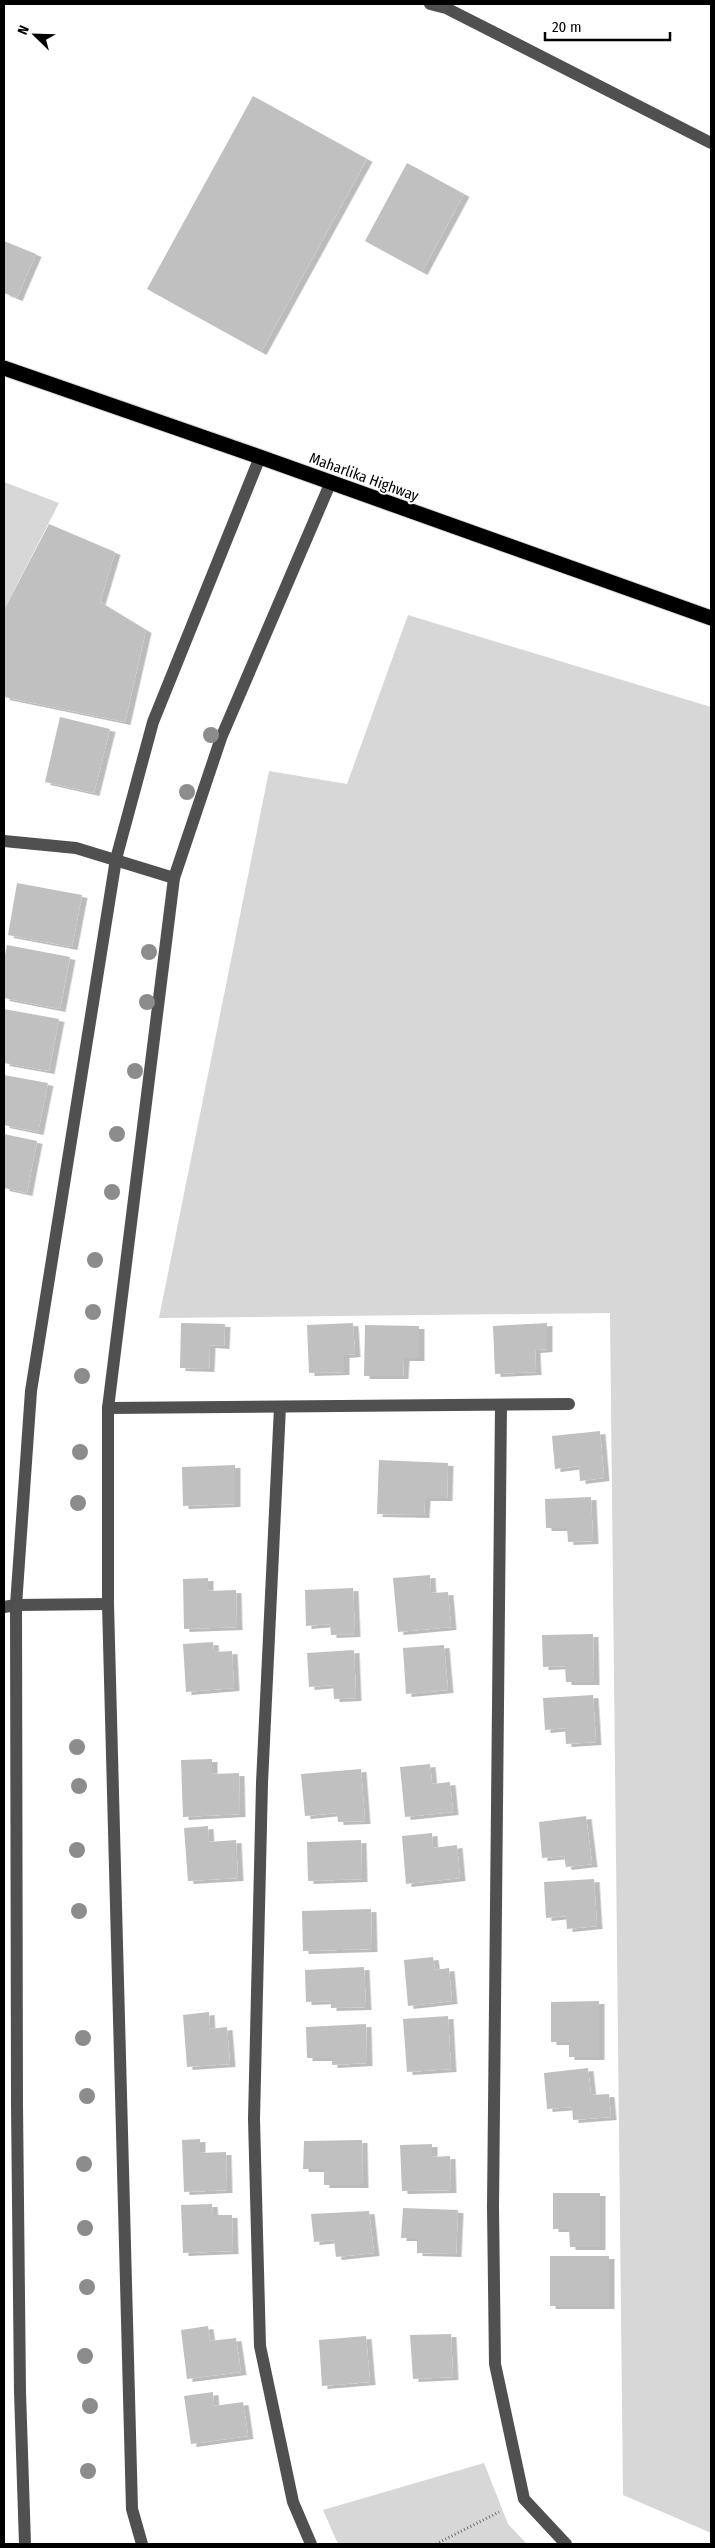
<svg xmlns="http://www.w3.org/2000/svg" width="715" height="2548" viewBox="0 0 715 2548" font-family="'Fira Sans Condensed',sans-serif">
  <defs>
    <filter id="shadow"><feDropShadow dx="5.5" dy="3" stdDeviation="0" flood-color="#0004"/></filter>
  </defs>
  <rect width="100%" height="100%" fill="#fff"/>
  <!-- green -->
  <g fill="#d7d7d7">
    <path d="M4 482 59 503 4 610Z"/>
    <path d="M408 615 711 707V2533L623 2495 610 1313 159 1318 269 771 347 784Z"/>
    <path d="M484 2463 508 2524 527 2544H338L323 2510Z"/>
  </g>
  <!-- building -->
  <g fill="#c0c0c0" filter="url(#shadow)">
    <path d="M253 96 367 159 261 352 147 289Z"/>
    <path d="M407 163 464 194 422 272 365 241Z"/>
    <path d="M4 241 36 254 17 298 4 293Z"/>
    <path d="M49 524 115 552 100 602 146 630 125 722 4 697V610Z"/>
    <path d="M60 717 110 729 94 793 45 782Z"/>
    <path d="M17 883 82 895 72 947 8 935Z"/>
    <path d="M7 945 70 957 60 1009 4 998V960Z"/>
    <path d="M4 1009 59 1019 49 1071 4 1063Z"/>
    <path d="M4 1075 48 1083 38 1132 4 1125Z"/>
    <path d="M4 1134 37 1141 27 1193 4 1188Z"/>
    <path d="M181 1323 225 1324 224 1346 210 1345 209 1369 180 1368Z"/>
    <path d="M353 1323 355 1354 344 1355V1372L309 1373 307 1325Z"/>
    <path d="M547 1323V1349L535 1350 536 1372 495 1374 493 1326Z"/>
    <path d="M365 1325 419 1326V1358H404L403 1376H364Z"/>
    <path d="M600 1431 604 1478 580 1481 579 1466 555 1469 552 1436Z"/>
    <path d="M379 1460 448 1463 447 1498H425L424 1515 377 1514Z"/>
    <path d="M235 1465V1504L183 1506 182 1467Z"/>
    <path d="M591 1497 593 1541 568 1542 567 1528H546L545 1499Z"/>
    <path d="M430 1575 431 1593 448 1592 451 1627 398 1632 393 1578Z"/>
    <path d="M208 1578V1591L236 1590 237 1627 184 1629 183 1579Z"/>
    <path d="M353 1588 355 1634 331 1635 330 1624 306 1626 305 1590Z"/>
    <path d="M593 1634 594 1682H566L565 1666 543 1667 542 1635Z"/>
    <path d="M213 1642 214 1652 232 1651 234 1688 186 1692 183 1644Z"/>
    <path d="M444 1645 448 1690 406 1694 403 1648Z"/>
    <path d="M354 1650 356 1698 334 1699 333 1685 309 1687 307 1653Z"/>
    <path d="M593 1695 596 1742 566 1744 565 1728 545 1730 543 1698Z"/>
    <path d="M212 1759V1774L239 1773 240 1814 183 1817 181 1760Z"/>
    <path d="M430 1764 432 1784 450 1782 453 1812 405 1817 400 1767Z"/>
    <path d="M361 1769 365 1821 338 1822 337 1813 305 1816 301 1774Z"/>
    <path d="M586 1816 592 1864 566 1867 564 1856 542 1858 539 1822Z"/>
    <path d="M208 1826 209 1842 236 1840 238 1878 188 1881 184 1828Z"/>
    <path d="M432 1833 433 1848 457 1845 460 1878 406 1884 402 1836Z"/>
    <path d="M361 1840 362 1879 308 1881 307 1842Z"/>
    <path d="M594 1879 597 1926 567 1929 566 1916 546 1918 544 1882Z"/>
    <path d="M371 1909 372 1949 303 1951 302 1911Z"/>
    <path d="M433 1957 435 1970 449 1968 452 2001 408 2006 404 1960Z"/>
    <path d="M364 1967 366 2007 331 2008V2001L306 2002 305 1970Z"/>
    <path d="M599 2001V2057H569V2042H551V2002Z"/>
    <path d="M209 2012 210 2029 227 2027 230 2064 187 2067 183 2015Z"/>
    <path d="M448 2016 451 2069 407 2072 403 2019Z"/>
    <path d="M366 2024 367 2063 332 2065V2058H307L306 2027Z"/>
    <path d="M588 2068 591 2095 609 2094 611 2117 573 2120 572 2107 547 2109 544 2073Z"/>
    <path d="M200 2139V2153L226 2152 227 2190 184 2192 182 2140Z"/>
    <path d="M362 2140 363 2185H324V2169H303L304 2141Z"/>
    <path d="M432 2144V2157L450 2156 451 2190 402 2191 400 2145Z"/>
    <path d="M553 2193H600V2247H570L569 2229H553Z"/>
    <path d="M212 2204 213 2215H232L233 2251 183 2253 181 2205Z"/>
    <path d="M403 2208 458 2210 456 2254 417 2253V2238H401Z"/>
    <path d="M369 2211 374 2253 336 2257 334 2240 314 2242 311 2214Z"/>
    <rect x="550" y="2256" width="59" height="50"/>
    <path d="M208 2326 210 2341 236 2338 241 2372 187 2379 181 2330Z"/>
    <path d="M451 2334 453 2377 413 2379 410 2335Z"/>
    <path d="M366 2336 370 2382 322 2386 319 2340Z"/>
    <path d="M213 2392 214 2406 243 2402 248 2436 191 2444 184 2396Z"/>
  </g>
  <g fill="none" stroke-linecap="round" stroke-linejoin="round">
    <defs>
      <path id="highway" d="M4 368 260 457 711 618"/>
    </defs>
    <!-- highway casing -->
    <use href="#highway" stroke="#dbdbdb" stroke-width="17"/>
    <!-- path -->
    <path stroke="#727272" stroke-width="3" stroke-dasharray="1 2.5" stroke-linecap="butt" d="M436 2544 499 2512"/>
    <!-- minor -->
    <g stroke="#505050" stroke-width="12">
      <path d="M430 4 446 8 711 143"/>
      <path d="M4 841 76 848 174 878"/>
      <path d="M501 1405 493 2207 495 2364 524 2499 566 2544"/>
      <path d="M280 1407 262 1783 254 2119 260 2346 293 2502 311 2544"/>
      <path d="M108 1408 569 1404"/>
      <path d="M4 1607 16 1605 108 1604"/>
      <path d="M25 2544 20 2392 17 2105 16 1605 31 1391 116 859 153 722 260 457"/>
      <path d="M142 2544 132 2509 108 1604V1408L174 878 221 738 330 484"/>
    </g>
    <!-- highway -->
    <use href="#highway" stroke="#000" stroke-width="15"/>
  </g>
  <!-- trees -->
  <g fill="#8c8c8c">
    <circle cx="211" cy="735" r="8"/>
    <circle cx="187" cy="792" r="8"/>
    <circle cx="149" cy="952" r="8"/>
    <circle cx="147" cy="1002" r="8"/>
    <circle cx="135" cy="1071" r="8"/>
    <circle cx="117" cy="1134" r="8"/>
    <circle cx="112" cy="1192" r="8"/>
    <circle cx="95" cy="1260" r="8"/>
    <circle cx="93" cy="1312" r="8"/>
    <circle cx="82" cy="1376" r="8"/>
    <circle cx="80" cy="1452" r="8"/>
    <circle cx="78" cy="1503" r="8"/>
    <circle cx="77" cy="1747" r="8"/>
    <circle cx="79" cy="1786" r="8"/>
    <circle cx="77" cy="1850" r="8"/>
    <circle cx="79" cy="1911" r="8"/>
    <circle cx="83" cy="2038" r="8"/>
    <circle cx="87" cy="2096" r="8"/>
    <circle cx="84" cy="2164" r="8"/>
    <circle cx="85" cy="2228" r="8"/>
    <circle cx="87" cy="2287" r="8"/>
    <circle cx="85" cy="2356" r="8"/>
    <circle cx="90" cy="2406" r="8"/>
    <circle cx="88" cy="2471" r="8"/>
  </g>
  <g text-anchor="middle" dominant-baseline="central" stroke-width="4" stroke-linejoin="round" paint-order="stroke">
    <!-- street labels -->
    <g font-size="15" fill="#000" stroke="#fff">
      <text transform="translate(364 477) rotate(20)">Maharlika Highway</text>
    </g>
  </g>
  <!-- border -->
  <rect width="715" height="2548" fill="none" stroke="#000000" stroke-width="10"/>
  <!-- north arrow -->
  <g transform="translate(35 35) rotate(293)" stroke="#ffffff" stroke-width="4" paint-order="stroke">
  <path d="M0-4L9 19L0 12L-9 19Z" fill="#000000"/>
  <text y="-8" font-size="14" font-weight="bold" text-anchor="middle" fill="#000000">N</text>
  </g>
  <!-- scale -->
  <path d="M545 32v8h125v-8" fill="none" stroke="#000000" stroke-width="2.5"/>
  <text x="552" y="32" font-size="15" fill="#000000" stroke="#ffffff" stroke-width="4" paint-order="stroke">20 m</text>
</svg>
